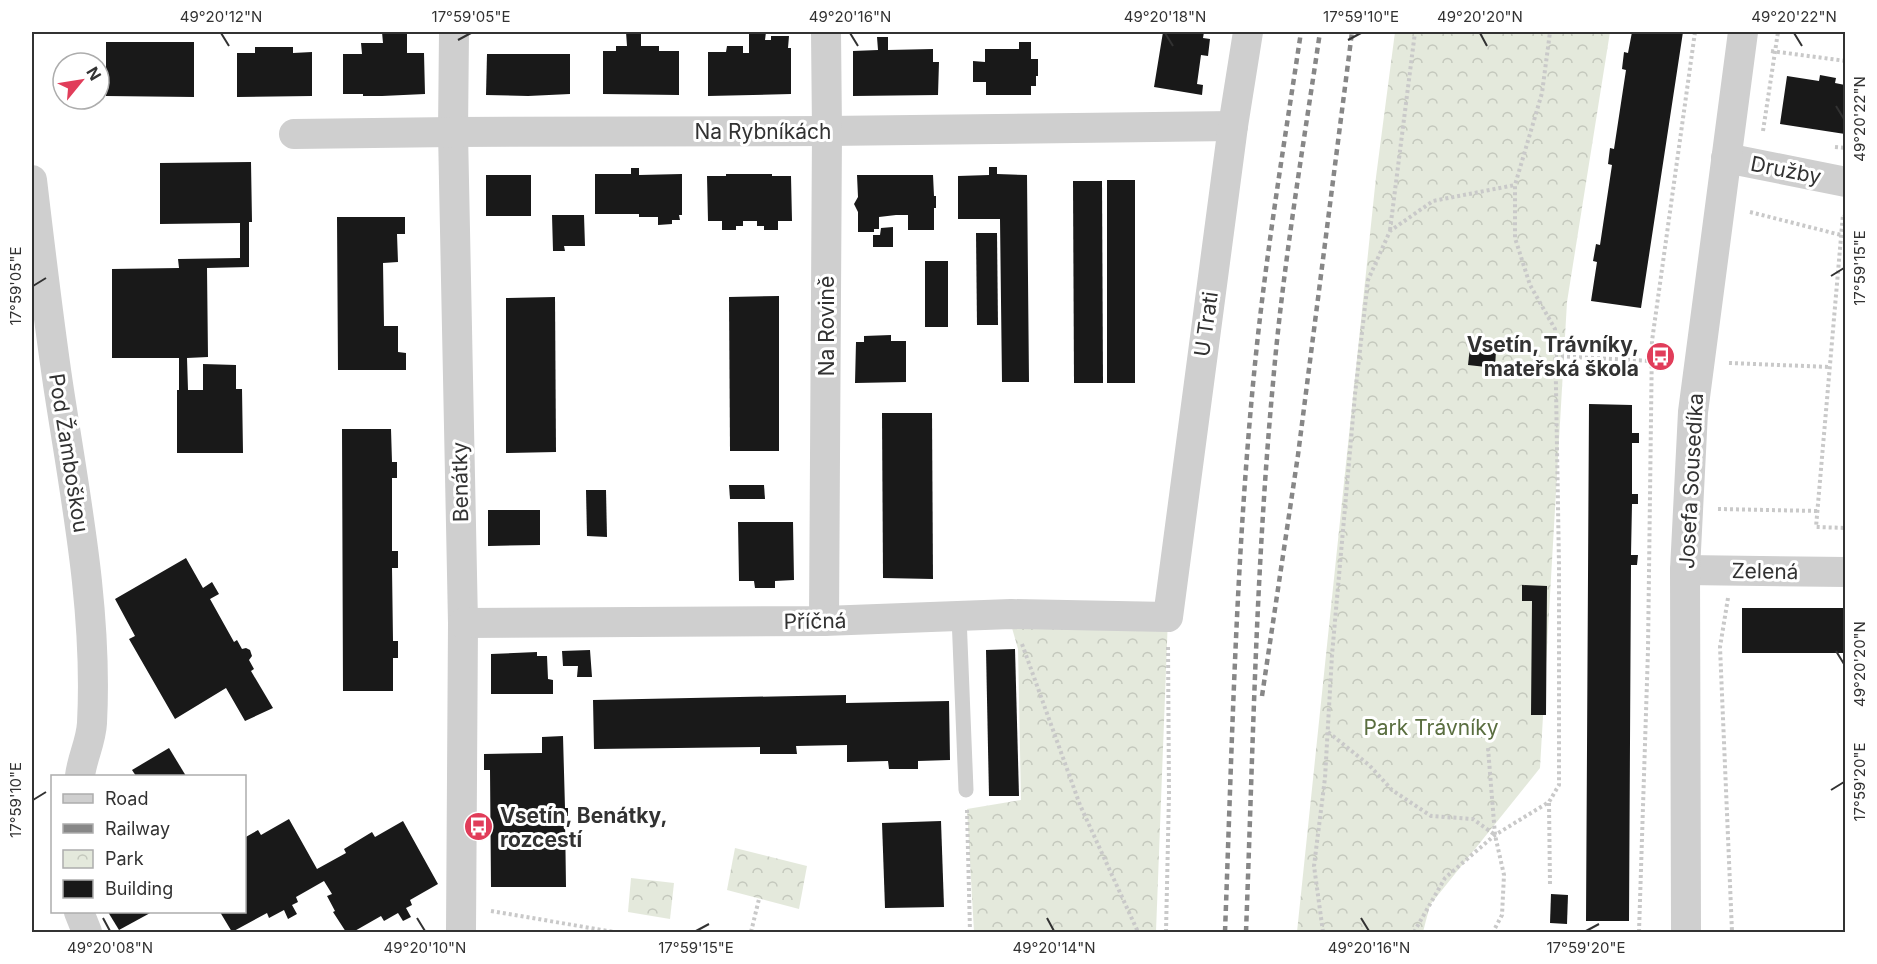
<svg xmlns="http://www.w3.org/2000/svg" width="1877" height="964" viewBox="0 0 1877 964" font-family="Inter,sans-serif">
  <defs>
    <pattern id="park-crowns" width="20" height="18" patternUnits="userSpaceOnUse" patternTransform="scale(1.5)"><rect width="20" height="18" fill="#e4e9dc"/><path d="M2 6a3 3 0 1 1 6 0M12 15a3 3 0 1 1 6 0" fill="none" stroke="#c4c8bd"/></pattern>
  </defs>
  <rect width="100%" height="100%" fill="#fff"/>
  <!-- park -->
  <g fill="url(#park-crowns)">
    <path d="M1395 32H1610L1567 302 1540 768 1430 905 1423 932H1297L1376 177Z"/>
    <path d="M1008 614 1168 617 1156 932H974L967 809 1021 800 1018 649Z"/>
    <path d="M735 848 807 866 799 909 727 890Z"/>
    <path d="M631 878 674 883 670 919 628 912Z"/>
  </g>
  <!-- building -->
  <g fill="#191919">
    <path d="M382 32H407V53H424L425 94 382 96H363V94H343V54H362L361 43H383Z"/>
    <path d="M626 32H641V46H659V51H679V95L603 94V51H616V46H627Z"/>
    <path d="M749 32H766L765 40H771V36H789L788 48H791V94L708 96V52H726L727 46H743V53H749Z"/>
    <path d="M1163 32H1204L1203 38 1210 39 1208 56 1201 55 1197 84 1203 85 1202 95 1154 87Z"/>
    <path d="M1632 32H1683L1641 308 1591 301 1597 262 1593 261 1596 244 1600 245 1612 165 1608 164 1610 148 1614 149 1626 70 1622 69 1624 52 1628 53Z"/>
    <path d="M877 37H888V50L933 49V62H939L938 95 853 96V51L878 50Z"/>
    <path d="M106 42H194V97L106 96Z"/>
    <path d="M1019 42H1031V59H1038V76H1036V86H1031V95H986V82H973V61L985 62V49H1019Z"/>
    <path d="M255 47H293V53L312 52V96L237 97V53H255Z"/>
    <path d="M487 54H570V94L528 96 486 95Z"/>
    <path d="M1820 75 1836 78 1835 83 1845 85V134L1780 124 1787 76 1819 81Z"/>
    <path d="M251 162 252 222H249V267L207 268 208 357 187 358 188 390H203V364L236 365V389H242L243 453H177V390H179V358H112V269L179 268 178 259 240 258V223L160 224V163Z"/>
    <path d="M989 167H997V174L1027 175 1029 382H1002L1000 219H958V176L989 175Z"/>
    <path d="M631 168H639V175L682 174V215H679L680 220H672V224L658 225V217H639V214H595V174H631Z"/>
    <path d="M726 174H772V176H791L792 221H778V230H764V226H757V221H743V226H736V230H722V221H708L707 176H726Z"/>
    <rect x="486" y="175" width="45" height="41"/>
    <path d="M857 175H933L934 196H936V208H934V230H908V215H896L879 217V229H874V232H858V212L854 204 858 197Z"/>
    <rect x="1107" y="180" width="28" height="203"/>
    <path d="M1073 181H1102L1103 383H1074Z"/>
    <path d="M552 215H584L585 246H564L565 251H553Z"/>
    <path d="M337 217H405V234H397L398 262 383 263 384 326H398V352L406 353V370H338Z"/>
    <path d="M893 227V247H873V235H880L881 228Z"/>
    <path d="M976 233H997L998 325H977Z"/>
    <rect x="925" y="261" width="23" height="66"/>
    <path d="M779 296V451H730L729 297Z"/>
    <path d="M555 297 556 452 506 453V298Z"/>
    <path d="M891 335V341H906V382L855 383 856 342H864V336Z"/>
    <path d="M1470 347 1496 350 1495 368 1468 365Z"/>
    <path d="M1589 404 1632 405V433H1639V443H1632V494H1638V504H1632L1631 555H1638L1637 565H1631L1629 921H1586Z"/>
    <path d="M882 413H932L933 579 883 578Z"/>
    <path d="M342 429H391L392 462H397V478H392V551H398V568H392L393 641H398V658H393V691H343Z"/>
    <rect x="1843" y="479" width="2" height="32"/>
    <path d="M729 485H764L765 499H730Z"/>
    <path d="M586 490H606L607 537 587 536Z"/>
    <path d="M488 510H540V545L488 546Z"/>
    <path d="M738 522H793L794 580 775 581V588H755L754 581H739Z"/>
    <path d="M186 558 203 588 212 582 219 594 210 599 234 642 237 640 242 649 246 648 250 650 252 656 249 660 254 669 251 671 273 708 245 721 226 688 175 719 129 639 135 636 115 599Z"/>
    <path d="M1522 585 1547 586 1546 715H1531L1532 601H1522Z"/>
    <rect x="1742" y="608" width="103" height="45"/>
    <path d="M1015 649 1019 796H989L986 650Z"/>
    <path d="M590 650 592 677H577L578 666H563L562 651Z"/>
    <path d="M537 652V656H547L548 679 553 680V694H491V654Z"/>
    <path d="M846 695V703L949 701 950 760 918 761V769H889L888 761 847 762V745L796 746 797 754H760V747L594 749 593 700Z"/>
    <path d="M563 736 565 808H568V816H565L566 887H491L490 770H484V754L542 753V737Z"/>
    <path d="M169 748 186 776H136L132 770Z"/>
    <path d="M289 819 317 869 346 853 344 849 372 832 375 837 403 821 438 884 410 900 412 905 406 908 411 917 403 921 398 913 384 921 381 916 353 932H346L333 912 335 911 327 896 332 894 324 881 296 897 298 902 292 905 297 914 288 919 284 910 269 918 267 913 232 932 220 912H244V838L258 830 261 835Z"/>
    <path d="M941 821 944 907 885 908 882 823Z"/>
    <path d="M1551 894 1568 895 1567 924 1550 923Z"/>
    <path d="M108 912H152L119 930Z"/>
  </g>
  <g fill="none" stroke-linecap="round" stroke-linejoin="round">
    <!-- path -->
    <g stroke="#c9c9c9" stroke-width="4" stroke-dasharray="3 3" stroke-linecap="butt">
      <path d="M1771 51 1846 61"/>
      <path d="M1763 131 1778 32"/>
      <path d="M1835 147 1846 148"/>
      <path d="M1750 212 1841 235"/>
      <path d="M1846 215 1843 214 1816 527 1846 528"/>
      <path d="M1390 230 1415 32"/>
      <path d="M1555 356 1652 361"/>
      <path d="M1729 363 1830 367"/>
      <path d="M1718 509 1818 511"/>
      <path d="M1728 598 1720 647 1732 932"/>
      <path d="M1022 644 1080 805 1138 932"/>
      <path d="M1328 732 1369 765 1392 790 1431 816 1473 819 1495 835"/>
      <path d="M1488 748 1495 835 1504 875 1502 915 1493 932"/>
      <path d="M1549 803 1550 885"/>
      <path d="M967 810 970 932"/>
      <path d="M491 911 614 932"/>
      <path d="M751 932 759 899"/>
      <path d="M1166 932 1169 794 1168 645"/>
      <path d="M1323 932 1314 866 1325 778 1332 655 1355 394 1368 280 1390 231 1433 201 1515 185"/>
      <path d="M1414 932 1445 878 1495 835 1549 802 1559 785V565L1555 329 1530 285 1515 238V185L1542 93 1550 32"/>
      <path d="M1639 932 1648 650 1652 341 1695 32"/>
    </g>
    <!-- service -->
    <path stroke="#cfcfcf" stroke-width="15" d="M959 616 966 790"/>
    <!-- minor -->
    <g stroke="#cfcfcf" stroke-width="30">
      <path d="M454 32 453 132 463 623 461 932"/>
      <path d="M294 134 453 132 827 131 1233 126"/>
      <path d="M1726 158 1846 182"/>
      <path d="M32 180C40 248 48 316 58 384 75 496 98 609 92 723 91 742 82 758 80 776"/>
      <path d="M1685 570 1846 572"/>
      <path d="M824 621 827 131 826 32"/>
      <path d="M463 623 824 621 1011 614 1168 617 1233 126 1248 32"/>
      <path d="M79 912 87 932"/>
      <path d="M1686 932 1685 570 1693 412 1743 32"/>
    </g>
    <!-- rail -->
    <g stroke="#878787" stroke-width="4.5" stroke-dasharray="6 4.5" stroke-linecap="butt">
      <path d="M1262 696 1298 455 1352 32"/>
      <path d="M1225 932C1232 746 1236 559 1254 374 1265 259 1284 145 1301 32"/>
      <path d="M1246 932C1253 749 1256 566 1273 383 1283 265 1303 148 1320 32"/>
    </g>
  </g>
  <!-- ticks -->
  <path fill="none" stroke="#323232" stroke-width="2" d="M221 33 229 46M850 33 858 46M1165 33 1173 46M1480 33 1487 46M1794 33 1802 46M458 40 471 33M1348 40 1361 33M1836 106 1844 119M1831 276 1844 268M33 286 46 278M1836 651 1844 664M1831 790 1844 782M33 800 46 792M103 918 110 931M417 918 425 931M1047 918 1054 931M1361 918 1369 931M696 931 709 924M1586 931 1599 924"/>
  <!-- icons -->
  <defs>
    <symbol id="bus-disc" viewBox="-11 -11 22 22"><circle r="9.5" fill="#e13d5a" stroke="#fff"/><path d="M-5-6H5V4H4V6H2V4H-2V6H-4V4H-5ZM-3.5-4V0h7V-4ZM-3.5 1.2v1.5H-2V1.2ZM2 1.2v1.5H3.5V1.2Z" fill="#fff"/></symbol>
  </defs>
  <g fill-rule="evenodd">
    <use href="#bus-disc" x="1644" y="340" width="33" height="33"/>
    <use href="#bus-disc" x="462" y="810" width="33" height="33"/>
  </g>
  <g text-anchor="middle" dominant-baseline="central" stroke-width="6" stroke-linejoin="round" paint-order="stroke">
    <!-- street labels -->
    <g font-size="21" fill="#323232" stroke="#fff">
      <text x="763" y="131">Na Rybníkách</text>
      <text transform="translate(1786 170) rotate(11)">Družby</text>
      <text transform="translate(1206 324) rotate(-82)">U Trati</text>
      <text transform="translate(826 326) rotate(-90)">Na Rovině</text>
      <text transform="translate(69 453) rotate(81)">Pod Žamboškou</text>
      <text transform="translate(1691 481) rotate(-87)">Josefa Sousedíka</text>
      <text transform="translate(460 482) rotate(-91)">Benátky</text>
      <text transform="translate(1765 571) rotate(1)">Zelená</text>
      <text transform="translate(815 621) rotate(-1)">Příčná</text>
    </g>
    <!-- poi labels -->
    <g font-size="21" font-weight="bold" fill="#323232" stroke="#fff" text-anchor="end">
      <text x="1639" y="344">Vsetín, Trávníky,<tspan x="1639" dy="24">mateřská škola</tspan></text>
      <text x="500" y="815" text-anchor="start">Vsetín, Benátky,<tspan x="500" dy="24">rozcestí</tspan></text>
    </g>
    <!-- park labels -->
    <g font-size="21" fill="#5a6e40" stroke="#fff">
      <text x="1431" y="727">Park Trávníky</text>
    </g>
  </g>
  <!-- border -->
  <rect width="1877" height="964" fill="none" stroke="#ffffff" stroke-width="66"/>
  <!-- legend -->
  <rect x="51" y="775" width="195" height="138" fill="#ffffff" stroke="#adadad" stroke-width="1.5"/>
  <rect x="63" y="794" width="30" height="9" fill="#cfcfcf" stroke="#adadad" stroke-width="1.5"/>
  <text x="105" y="805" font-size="18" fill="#323232">Road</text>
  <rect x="63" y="824" width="30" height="9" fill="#878787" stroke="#adadad" stroke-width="1.5"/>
  <text x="105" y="835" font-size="18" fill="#323232">Railway</text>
  <rect x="63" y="850" width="30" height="18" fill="url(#park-crowns)" stroke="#adadad" stroke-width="1.5"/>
  <text x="105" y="865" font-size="18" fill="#323232">Park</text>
  <rect x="63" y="880" width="30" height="18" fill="#191919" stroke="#adadad" stroke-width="1.5"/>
  <text x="105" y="895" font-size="18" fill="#323232">Building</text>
  <!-- north arrow -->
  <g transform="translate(81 81) rotate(60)"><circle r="28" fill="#ffffff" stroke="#adadad" stroke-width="1.5"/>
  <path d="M0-4.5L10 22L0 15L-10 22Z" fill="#e13d5a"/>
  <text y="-9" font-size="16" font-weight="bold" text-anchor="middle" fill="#323232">N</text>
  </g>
  <rect x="33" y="33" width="1811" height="898" fill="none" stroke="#323232" stroke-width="2"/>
  <g font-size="15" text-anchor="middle" fill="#323232">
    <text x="221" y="22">49°20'12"N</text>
    <text x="471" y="22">17°59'05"E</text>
    <text x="850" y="22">49°20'16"N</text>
    <text x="1165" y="22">49°20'18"N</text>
    <text x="1361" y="22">17°59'10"E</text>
    <text x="1480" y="22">49°20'20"N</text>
    <text x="1794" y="22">49°20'22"N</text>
    <text transform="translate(1860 119) rotate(-90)" y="5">49°20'22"N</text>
    <text transform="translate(1860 268) rotate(-90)" y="5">17°59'15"E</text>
    <text transform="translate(16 286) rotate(-90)" y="5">17°59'05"E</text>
    <text transform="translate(1860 664) rotate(-90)" y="5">49°20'20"N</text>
    <text transform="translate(1860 782) rotate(-90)" y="5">17°59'20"E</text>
    <text transform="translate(16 800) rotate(-90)" y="5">17°59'10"E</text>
    <text x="110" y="953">49°20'08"N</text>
    <text x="425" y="953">49°20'10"N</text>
    <text x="696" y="953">17°59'15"E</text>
    <text x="1054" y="953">49°20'14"N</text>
    <text x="1369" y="953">49°20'16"N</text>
    <text x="1586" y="953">17°59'20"E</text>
  </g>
</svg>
